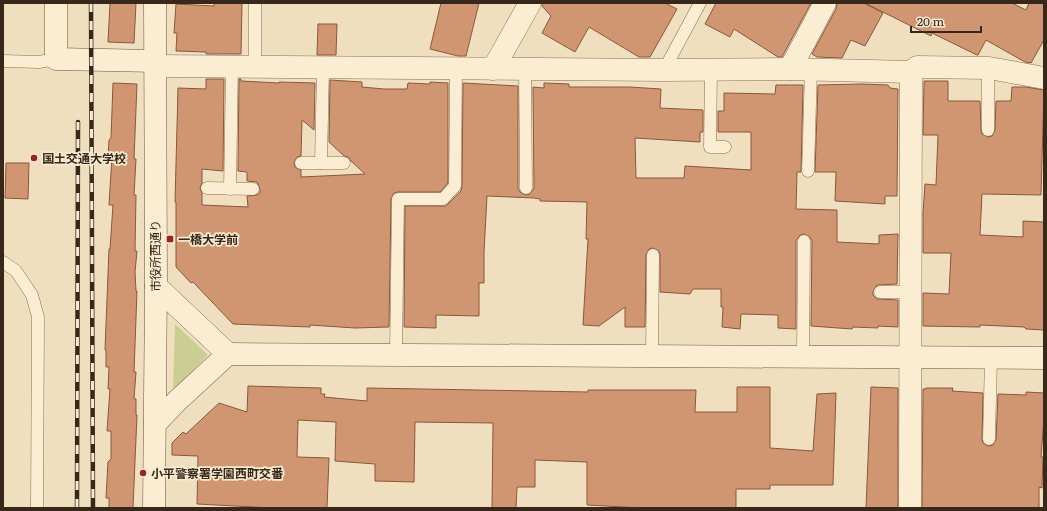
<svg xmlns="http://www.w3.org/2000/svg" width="1047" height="511" viewBox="0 0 1047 511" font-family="Literata,'Noto Sans JP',serif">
  <rect width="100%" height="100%" fill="#f0dfbf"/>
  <!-- green -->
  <path fill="#cace92" d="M175 324 208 355 173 391Z"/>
  <!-- building -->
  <g fill="#d09672" stroke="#8a573b">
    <path d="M110 3H136L134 43 108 42Z"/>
    <path d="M214 3H242L241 54H206V52L176 51 177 33H174L176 4 214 6Z"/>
    <path d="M441 3H479L466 56H458L430 49Z"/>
    <path d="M542 3H665L677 9 650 57H639L589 27 575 52 542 33 551 16 542 6Z"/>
    <path d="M716 3H811L782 57H778L734 29 730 37 705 24Z"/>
    <path d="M837 3H864L883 13 865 46 851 40 842 58 817 57 812 54 836 9Z"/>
    <path d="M865 3H1012L1026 10 1029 3H1044V40L1031 63 1025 62 986 40 978 55H977L932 33 931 36Z"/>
    <path d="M318 24H337L336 55H317Z"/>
    <path d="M206 79H224L223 171 202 169V183L200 188 202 193V205L248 207 247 196 257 195 260 193V189L257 182 247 181V172L238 171 239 79H241V81L279 83V82L315 83 314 130 302 120 301 156 297 157 294 163 295 167 301 170V177L365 174 351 161 348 157 344 156 329 142 330 80 362 82V87L384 89H407L408 83 430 84V82L448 83V183L440 192H398L394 193 391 199 389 327 355 328 310 325V327L233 324 193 282 191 283 176 267V202H175L178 88 206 89Z"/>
    <path d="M924 81H948V101H980L981 130 982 134 988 137 992 136 995 130 996 101H1011L1012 87H1026L1044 90 1041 195 982 194 980 235 1023 237V221L1044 222V330L1026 329 1024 327 980 325V327L923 326V293L949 294 951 253H923V213L925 184 936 185 938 135H923Z"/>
    <path d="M113 83 137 84 134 159H136L134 195H136L135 251H137L135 272 136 291H137L134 372H136L134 399H136V415H137L133 508H109V498H106L108 462 111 459V431H107L110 389H108L109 367H106V350H105L109 249H110L113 205H109L112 156H108L109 140 111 138Z"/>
    <path d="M463 83 518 86V188L520 192 526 195 530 194 534 188 533 87 544 88V83L569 84V87H629L661 89 660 108 703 110V132H700V142L635 138 636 178H684L685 166 751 170V132H718V111H724V93L775 94 776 85H803L801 172H797L796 209 837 210V242L879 244V235L898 234 897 284 877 285 873 292V295L877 299 898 300V327L878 326V328L853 327 852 329 811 326 812 241 810 237 804 234 800 235 796 241V329L778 328V315L741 314 740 329 722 327 723 307H721V289H693L690 294 660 292V255L659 251 653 248 649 249 646 255 645 327H625V307L599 326 583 325 588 239H586L587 202 540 201V199L534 198 487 196 484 252V283H479V316L436 315V328L404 327 405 206H446L461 191 462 186Z"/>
    <path d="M861 84 888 85 890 88 898 89 897 196H885V204L835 201 836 172H815L818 85Z"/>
    <path d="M6 163H29L28 199 5 198Z"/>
    <path d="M248 386 321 388V394H325L324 397 367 401V388L588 392V390H696L695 412H737V387H770V448L813 451 817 394 836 393 833 485H770V489H736V508H643L587 505V462L535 460V487H517L516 508H492L493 423 415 422 414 482 375 481V464L335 461 336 422 298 420 297 457 329 458 327 508H272L197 504 198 456 172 455V443L183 432 186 434 219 403 247 412Z"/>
    <path d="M871 387 898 388V508H866Z"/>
    <path d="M926 388H953L952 391 983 393 982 439 983 443 988 446 993 445 996 440 998 394 1026 395V392L1044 393V418L1041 457H1043L1042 488 1039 487V508H922L923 389H926Z"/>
  </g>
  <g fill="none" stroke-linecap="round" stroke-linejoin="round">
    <defs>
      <g id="lane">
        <path d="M255 3V67"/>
        <path d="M3 61 39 62 56 59"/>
        <path d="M525 69 526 188"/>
        <path d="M664 70 700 3"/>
        <path d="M711 70 710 147H725"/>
        <path d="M988 130V68"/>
        <path d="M301 163H344"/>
        <path d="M321 163 323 68"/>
        <path d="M808 171 811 69"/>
        <path d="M207 188 253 189"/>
        <path d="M230 189 232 67"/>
        <path d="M3 262 16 271 32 295 38 317 37 508"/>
        <path d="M880 292H910"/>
        <path d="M396 355 398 199H443L455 186 456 68"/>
        <path d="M652 356 653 255"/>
        <path d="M803 357 804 241"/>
        <path d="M989 439 991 358"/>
      </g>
      <g id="street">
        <path d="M155 66 664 70 790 69 911 72 917 67 989 68 1044 78"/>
        <path d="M493 69 530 3"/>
        <path d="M790 69 825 3"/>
        <path d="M155 424 177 401 228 354 156 286"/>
        <path d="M910 508 911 72"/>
      </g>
      <g id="secondary">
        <path d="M56 3V59L155 61"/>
        <path d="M228 354 1044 358"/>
        <path d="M154 508 156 286 155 3"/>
      </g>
    </defs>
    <!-- lane casing -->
    <use href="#lane" stroke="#896f56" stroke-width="13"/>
    <!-- street casing -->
    <use href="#street" stroke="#896f56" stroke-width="23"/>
    <!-- secondary casing -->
    <use href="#secondary" stroke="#6b503a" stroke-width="23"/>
    <!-- lane -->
    <use href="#lane" stroke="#faedd2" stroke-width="12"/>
    <!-- street -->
    <use href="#street" stroke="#faedd2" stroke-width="22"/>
    <!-- secondary -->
    <use href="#secondary" stroke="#faedd2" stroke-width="22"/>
    <defs>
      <g id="rail">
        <path d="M91 3 93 508"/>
        <path d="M77 508 78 122"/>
      </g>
    </defs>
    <!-- rail casing -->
    <use href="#rail" stroke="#38281c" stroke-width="4.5"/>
    <!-- rail -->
    <use href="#rail" stroke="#f7eacf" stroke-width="3" stroke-dasharray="9" stroke-linecap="butt"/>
  </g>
  <!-- markers -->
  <g fill="#9c2329" stroke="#f7eacf" stroke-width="1.5">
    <circle cx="34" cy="158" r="4"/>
    <rect x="166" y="235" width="8" height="8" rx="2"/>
    <circle cx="143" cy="473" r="4"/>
  </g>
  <g text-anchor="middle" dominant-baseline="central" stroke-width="3.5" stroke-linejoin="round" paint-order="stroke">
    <!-- poi labels -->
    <g font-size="12" font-weight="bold" fill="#38281c" stroke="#f7eacf" text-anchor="start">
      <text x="42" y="158">国土交通大学校</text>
      <text x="178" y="239">一橋大学前</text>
      <text x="151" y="473">小平警察署学園西町交番</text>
    </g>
    <!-- street labels -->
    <g font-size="12" fill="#38281c" stroke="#f7eacf">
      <text transform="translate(155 256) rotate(-90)">市役所西通り</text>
    </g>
  </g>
  <!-- border -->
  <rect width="1047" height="511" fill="none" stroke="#38281c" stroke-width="8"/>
  <!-- scale -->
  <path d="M911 26v6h70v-6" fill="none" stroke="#38281c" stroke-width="2"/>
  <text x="917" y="26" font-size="12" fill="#38281c" stroke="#f7eacf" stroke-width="3" paint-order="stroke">20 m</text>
</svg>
